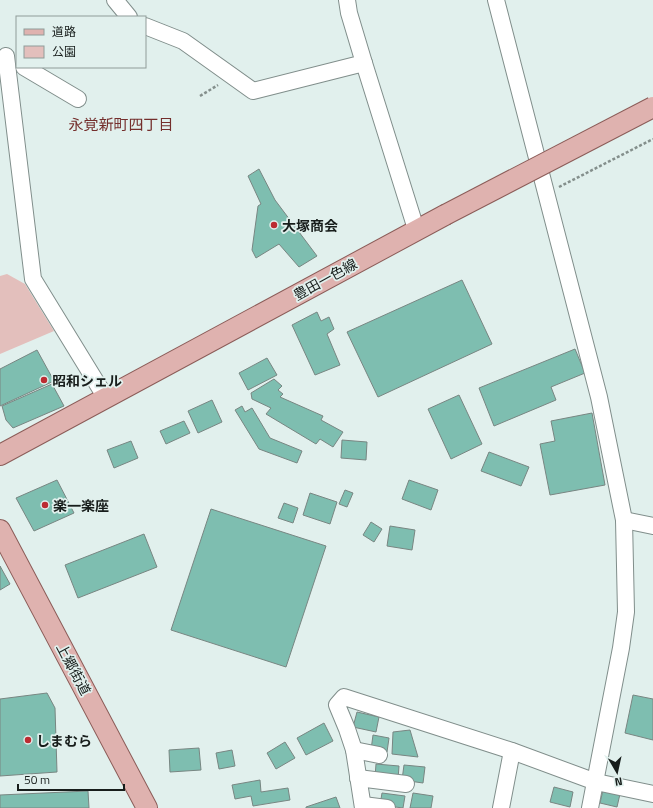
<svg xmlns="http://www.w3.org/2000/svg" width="653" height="808" viewBox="0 0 653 808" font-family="'Titillium Web','Noto Sans JP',sans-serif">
  <rect width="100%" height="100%" fill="#e1f0ed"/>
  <!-- green -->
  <path fill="#e3bfbc" d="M7 274 25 284 54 331 0 354V276Z"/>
  <!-- building -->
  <g fill="#7ebeb0" stroke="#788682">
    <path d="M259 169 275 200 317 256 299 267 279 244 256 258 252 250 258 206 261 204 248 176Z"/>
    <path d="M462 280 492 344 378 397 347 332Z"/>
    <path d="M317 312 321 321 329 317 334 329 327 334 340 365 315 375 292 325Z"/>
    <path d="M575 349 585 373 551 387 556 400 494 426 479 388Z"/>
    <path d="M37 350 54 381 0 406V369Z"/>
    <path d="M267 358 277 375 248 390 239 373Z"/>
    <path d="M274 379 282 386 278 390 283 394 280 397 323 416 321 420 343 432 333 447 320 439 316 444 266 414 271 408 252 399 251 393Z"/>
    <path d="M52 384 64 406 13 428 6 420 2 406Z"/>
    <path d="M459 395 482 444 451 459 428 409Z"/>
    <path d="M212 400 222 422 198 433 188 411Z"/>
    <path d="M242 406 245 412 252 408 270 438 302 451 297 463 259 449 235 410Z"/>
    <path d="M592 413 605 485 550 495 540 444 555 441 551 421Z"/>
    <path d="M184 421 190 433 166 444 160 431Z"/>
    <path d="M342 440 367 442 366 460 341 458Z"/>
    <path d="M131 441 138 458 114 468 107 450Z"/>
    <path d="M489 452 529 467 521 486 481 471Z"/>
    <path d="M57 480 74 513 34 531 16 498Z"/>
    <path d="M409 480 438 490 431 510 402 499Z"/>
    <path d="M345 490 353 493 347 507 339 504Z"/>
    <path d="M310 493 337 502 330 524 303 515Z"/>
    <path d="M284 503 298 508 293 523 278 518Z"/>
    <path d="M211 509 326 546 286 667 171 630Z"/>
    <path d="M371 522 382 529 374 542 363 535Z"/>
    <path d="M390 526 415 530 412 550 387 546Z"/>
    <path d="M144 534 157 567 78 598 65 565Z"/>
    <path d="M0 566 10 584 0 590Z"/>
    <path d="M47 693 55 708 57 772 0 776V699Z"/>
    <path d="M633 695 653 699V740L625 733Z"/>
    <path d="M357 712 379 717 376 732 353 727Z"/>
    <path d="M324 723 333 741 306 755 297 738Z"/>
    <path d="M410 730 418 757 392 754 393 732Z"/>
    <path d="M373 735 389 738 387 752 371 750Z"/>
    <path d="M285 742 295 758 276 769 267 753Z"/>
    <path d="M199 748 201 770 170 772 169 750Z"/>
    <path d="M232 750 235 766 219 769 216 753Z"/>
    <path d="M376 764 399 766 398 779 375 777Z"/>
    <path d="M404 765 425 767 423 783 402 780Z"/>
    <path d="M260 780 261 792 288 788 290 800 253 806 251 796 235 799 232 785Z"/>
    <path d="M554 787 573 792 570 807 550 802Z"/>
    <path d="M603 790 620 794 617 807 600 803Z"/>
    <path d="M88 791 89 808H0V795Z"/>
    <path d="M382 793 405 796 403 808 380 805Z"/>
    <path d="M413 793 433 796 431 808H410Z"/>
    <path d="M336 797 340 808H306V807Z"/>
  </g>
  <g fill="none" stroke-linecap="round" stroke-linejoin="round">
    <defs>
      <g id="minor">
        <path d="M115 0 129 17"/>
        <path d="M347 0 349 13 364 63 416 229"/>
        <path d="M496 0 599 397 624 520 626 612 621 648 590 808"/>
        <path d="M145 26 183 41 253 91 364 63"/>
        <path d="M6 56 33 279 106 398"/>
        <path d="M24 67 78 99"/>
        <path d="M624 520 653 526"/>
        <path d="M354 750 379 755"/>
        <path d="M358 778 406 784"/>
        <path d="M363 805 387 808"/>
        <path d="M363 808 354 750 347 729 337 705 344 697 512 751 596 782 653 794"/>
        <path d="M501 808 512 751"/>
      </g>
      <g id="major">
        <path d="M0 455 445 215"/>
        <path d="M0 530 147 808"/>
      </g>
    </defs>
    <!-- minor casing -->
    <use href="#minor" stroke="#808e8b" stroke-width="18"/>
    <!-- major casing -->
    <use href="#major" stroke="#8b5c58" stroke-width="22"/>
    <!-- path -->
    <g stroke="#848f8c" stroke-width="2.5" stroke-dasharray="3 2" stroke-linecap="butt">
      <path d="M200 96 218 85"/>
      <path d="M559 187 653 139"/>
    </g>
    <!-- minor -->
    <use href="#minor" stroke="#fff" stroke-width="16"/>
    <!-- major -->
    <use href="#major" stroke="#dfb2af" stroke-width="20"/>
    <defs>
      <path id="major-bridge" d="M445 215 653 107"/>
    </defs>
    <!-- major-bridge casing -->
    <use href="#major-bridge" stroke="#8b5c58" stroke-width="22" stroke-linecap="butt"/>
    <!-- major-bridge -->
    <use href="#major-bridge" stroke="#dfb2af" stroke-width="20"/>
  </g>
  <!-- markers -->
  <g fill="#bc2c32" stroke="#e1f0ed" stroke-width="1.5">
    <circle cx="274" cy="225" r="4"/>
    <circle cx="44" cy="380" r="4"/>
    <circle cx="45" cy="505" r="4"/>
    <circle cx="28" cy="740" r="4"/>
  </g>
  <g text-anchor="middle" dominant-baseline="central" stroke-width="3.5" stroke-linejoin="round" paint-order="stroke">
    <!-- poi labels -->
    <g font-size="14" font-weight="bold" fill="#171d1b" stroke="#e1f0ed" text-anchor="start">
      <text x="282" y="225">大塚商会</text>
      <text x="52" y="380">昭和シェル</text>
      <text x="53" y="505">楽一楽座</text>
      <text x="36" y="740">しまむら</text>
    </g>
    <!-- street labels -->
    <g font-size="14" fill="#171d1b" stroke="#e1f0ed">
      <text transform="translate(325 279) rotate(-29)">豊田一色線</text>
      <text transform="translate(74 669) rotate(62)">上郷街道</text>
    </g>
    <!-- neighbourhood labels -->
    <g font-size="15" fill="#742e2c" stroke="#e1f0ed">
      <text x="121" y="124">永覚新町四丁目</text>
    </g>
  </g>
  <!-- legend -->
  <rect x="16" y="16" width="130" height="52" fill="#e1f0ed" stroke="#909c99"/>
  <rect x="24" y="29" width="20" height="6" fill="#dfb2af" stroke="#909c99"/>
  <text x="52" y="36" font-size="12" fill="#171d1b">道路</text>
  <rect x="24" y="46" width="20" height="12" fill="#e3bfbc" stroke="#909c99"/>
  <text x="52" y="56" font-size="12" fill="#171d1b">公園</text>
  <!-- north arrow -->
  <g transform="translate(617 772) rotate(171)" stroke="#e1f0ed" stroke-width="3" paint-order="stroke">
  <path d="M0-3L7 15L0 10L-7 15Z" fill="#171d1b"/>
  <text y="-6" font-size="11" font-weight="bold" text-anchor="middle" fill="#171d1b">N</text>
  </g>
  <!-- scale -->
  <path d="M18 784v6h106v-6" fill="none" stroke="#171d1b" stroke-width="2"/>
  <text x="24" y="784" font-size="12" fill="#171d1b" stroke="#e1f0ed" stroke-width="3" paint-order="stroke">50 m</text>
</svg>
